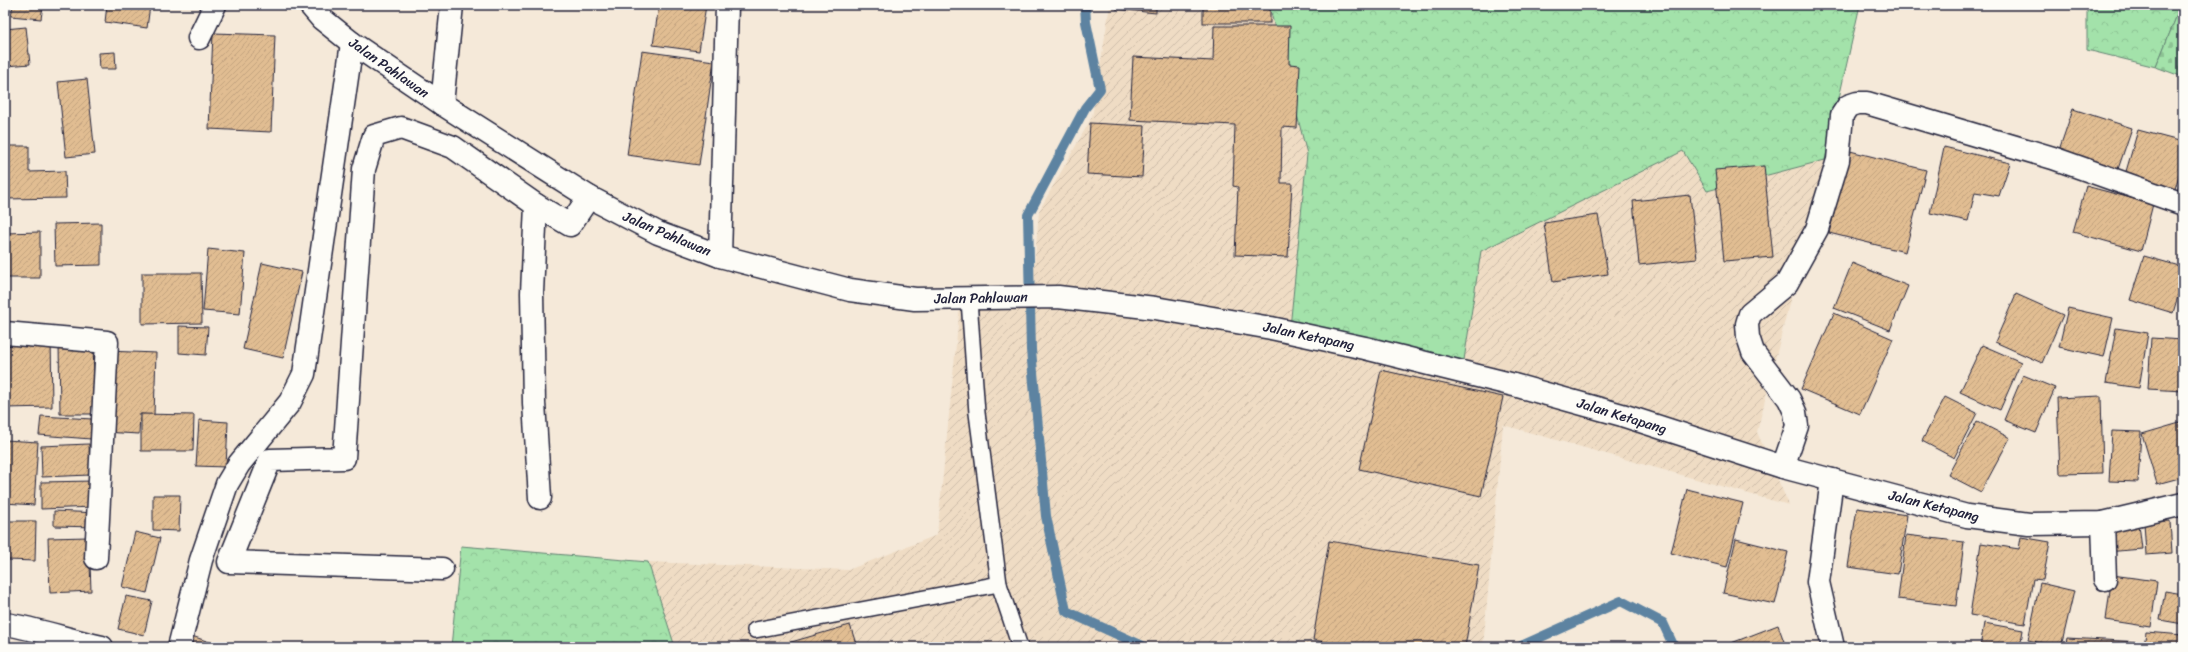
<svg xmlns="http://www.w3.org/2000/svg" width="2188" height="652" viewBox="0 0 2188 652" font-family="Sriracha,sans-serif">
  <defs>
    <pattern id="industrial-furrows" width="10" height="10" patternUnits="userSpaceOnUse"><rect width="10" height="10" fill="#efdcc4"/><path d="M-1 1l2-2M0 10L10 0M9 11l2-2" fill="none" stroke="#cdbca9"/></pattern>
    <pattern id="forest-crowns" width="20" height="18" patternUnits="userSpaceOnUse"><rect width="20" height="18" fill="#a3e2aa"/><path d="M2 6a3 3 0 1 1 6 0M12 15a3 3 0 1 1 6 0" fill="none" stroke="#8cc293"/></pattern>
    <pattern id="cemetery-stones" width="16" height="16" patternUnits="userSpaceOnUse"><rect width="16" height="16" fill="#a3e2aa"/><path d="M2 7V4a2 2 0 0 1 4 0v3zM10 15v-3a2 2 0 0 1 4 0v3z" fill="#8cc293"/></pattern>
    <pattern id="building-hatch" width="6" height="6" patternUnits="userSpaceOnUse"><rect width="6" height="6" fill="#e1bd92"/><path d="M-1 1l2-2M0 6l6-6M5 7l2-2" fill="none" stroke="#c1a27f"/></pattern>
  </defs>
  <rect width="100%" height="100%" fill="#f5e9d9"/>
  <filter id="ink" filterUnits="userSpaceOnUse"><feTurbulence type="fractalNoise" baseFrequency=".025" numOctaves="2"/><feDisplacementMap in="SourceGraphic" scale="8" xChannelSelector="R" yChannelSelector="G"/><feConvolveMatrix kernelMatrix="1 2 1 2 8 2 1 2 1" color-interpolation-filters="sRGB"/></filter>
  <g filter="url(#ink)">
    <!-- industrial -->
    <path fill="url(#industrial-furrows)" d="M1110 5H1269L1307 153 1290 327 1464 360 1480 251 1683 151 1708 191 1825 160 1757 432 1789 505 1503 425 1483 647H675L648 562 848 570 937 535 961 295 1032 293 1039 211 1092 117Z"/>
    <!-- forest -->
    <g fill="url(#forest-crowns)" stroke="#628272">
      <path d="M1269 5H1860L1825 160 1707 191 1683 151 1481 251 1464 360 1290 328 1307 154Z"/>
      <path d="M2087 5H2181L2156 67 2087 50Z"/>
      <path d="M461 546 648 562 675 647H451Z"/>
    </g>
    <!-- cemetery -->
    <path fill="url(#cemetery-stones)" stroke="#628272" d="M2181 5H2183V77L2156 67Z"/>
    <g fill="none" stroke-linecap="round" stroke-linejoin="round">
      <!-- stream -->
      <g stroke="#5d83a1" stroke-width="10">
        <path d="M1085 5 1086 22 1100 89 1085 108 1028 215 1031 350 1046 516 1066 611 1145 647"/>
        <path d="M1519 647 1621 601 1663 623 1674 647"/>
      </g>
    </g>
    <!-- building -->
    <g fill="url(#building-hatch)" stroke="#22223b">
      <path d="M13 5H43L41 19 11 16Z"/>
      <path d="M107 5H150L147 28 105 22Z"/>
      <path d="M659 5H706L699 51 653 45Z"/>
      <path d="M1117 5H1156V13L1116 9Z"/>
      <rect x="1203" y="5" width="67" height="18"/>
      <path d="M1214 26H1290L1289 64 1300 65 1297 128 1282 127 1281 183H1292L1288 257 1235 255 1238 187 1233 186 1235 125 1130 120 1133 57 1213 61Z"/>
      <path d="M26 27 30 64 6 66 5 29Z"/>
      <path d="M213 33 275 35 271 132 209 129Z"/>
      <path d="M642 51 714 61 699 165 627 155Z"/>
      <path d="M115 52 116 69H100L99 53Z"/>
      <path d="M87 79 95 154 66 157 58 82Z"/>
      <path d="M2073 109 2132 128 2117 172 2058 153Z"/>
      <path d="M1090 123 1145 126 1142 177 1087 174Z"/>
      <path d="M2138 130 2183 142V161L2175 189 2125 175Z"/>
      <path d="M5 146H29V172L65 171 66 198 5 199Z"/>
      <path d="M1944 147 2010 163 1999 196 1975 192 1968 221 1930 213Z"/>
      <path d="M1850 151 1926 170 1905 252 1829 233Z"/>
      <path d="M1764 166 1773 257 1724 261 1715 170Z"/>
      <path d="M2183 173V194L2177 192Z"/>
      <path d="M2086 186 2153 204 2141 251 2073 232Z"/>
      <path d="M1690 195 1697 259 1639 265 1633 201Z"/>
      <path d="M1598 215 1608 274 1553 282 1544 223Z"/>
      <path d="M101 223V265L55 266 54 224Z"/>
      <path d="M40 232V278H5V233Z"/>
      <path d="M208 249 245 253 240 314 203 311Z"/>
      <path d="M2144 256 2183 267V279L2173 313 2130 300Z"/>
      <path d="M262 263 302 272 283 358 243 349Z"/>
      <path d="M1852 263 1908 286 1890 330 1834 308Z"/>
      <path d="M142 273H201L202 323 142 324Z"/>
      <path d="M2016 294 2063 315 2042 363 1995 342Z"/>
      <path d="M2068 308 2113 318 2104 357 2059 347Z"/>
      <path d="M1834 313 1893 339 1860 414 1801 389Z"/>
      <path d="M179 326 208 327 206 355 179 353Z"/>
      <path d="M2116 328 2148 333 2139 388 2106 383Z"/>
      <path d="M51 338 52 407 5 408V339Z"/>
      <path d="M2151 338 2183 340V391L2148 389Z"/>
      <path d="M59 343H93L95 414H60Z"/>
      <path d="M1982 345 2021 362 2000 410 1960 392Z"/>
      <path d="M107 351 156 353 154 415 140 414 139 434 103 432Z"/>
      <path d="M1381 370 1503 397 1481 496 1359 469Z"/>
      <path d="M2023 375 2055 388 2036 433 2004 420Z"/>
      <path d="M2101 396 2103 473 2060 474 2057 398Z"/>
      <path d="M1945 397 1977 413 1954 458 1922 441Z"/>
      <path d="M141 414 194 415 193 451H141Z"/>
      <path d="M41 416 92 419 91 439 39 435Z"/>
      <path d="M199 420 228 422 226 467 196 466Z"/>
      <path d="M1977 421 2010 438 1981 492 1948 475Z"/>
      <path d="M2183 422V477L2157 484 2142 434Z"/>
      <path d="M2112 431 2141 432 2138 482 2109 481Z"/>
      <path d="M5 440 38 442 34 505 5 503Z"/>
      <path d="M89 444 90 475 42 477 41 446Z"/>
      <path d="M94 481V507L41 509V482Z"/>
      <path d="M1687 489 1743 503 1727 567 1671 553Z"/>
      <path d="M153 495H180L179 531 153 530Z"/>
      <path d="M1857 508 1907 515 1898 574 1848 567Z"/>
      <path d="M54 511 97 513 96 527 54 526Z"/>
      <path d="M8 521H36L35 561 8 560Z"/>
      <path d="M2170 521 2172 553 2146 555 2144 522Z"/>
      <path d="M2139 524 2142 549 2106 552 2104 527Z"/>
      <path d="M135 532 160 538 147 593 122 587Z"/>
      <path d="M1906 535 1964 542 1956 606 1898 599Z"/>
      <path d="M89 537 91 591 50 593 48 538Z"/>
      <path d="M2021 537 2050 542 2043 580 2033 579 2025 624 1970 615 1981 543 2019 549Z"/>
      <path d="M1736 539 1788 552 1775 604 1723 593Z"/>
      <path d="M1329 541 1479 565 1465 647H1359L1313 640Z"/>
      <path d="M2112 575 2157 581 2151 627 2106 620Z"/>
      <path d="M2040 583 2074 591 2061 647 2028 640Z"/>
      <path d="M2165 591 2183 594V624L2160 620Z"/>
      <path d="M126 596 152 601 144 635 118 629Z"/>
      <path d="M1984 623 2023 630 2020 647H1980Z"/>
      <path d="M850 625 857 647H774Z"/>
      <path d="M1778 625 1786 647H1721Z"/>
      <path d="M2146 632 2183 635V647H2144Z"/>
      <path d="M189 635 224 647H185Z"/>
      <path d="M2067 638 2141 642V647H2065Z"/>
    </g>
    <g fill="none" stroke-linecap="round" stroke-linejoin="round">
      <defs>
        <g id="lane">
          <path d="M969 300 977 413 999 584 1020 647"/>
          <path d="M755 630 999 584"/>
        </g>
        <g id="street">
          <path d="M199 38 215 5"/>
          <path d="M442 104 452 5"/>
          <path d="M536 205 532 293 534 403 540 498"/>
          <path d="M720 256 727 5"/>
          <path d="M5 333 107 342 96 558"/>
          <path d="M1783 467 1797 426 1795 412 1789 399 1753 352 1748 337 1747 324 1750 314 1787 283 1817 229 1838 160 1842 115 1848 106 1857 103H1867L2053 158 2183 204"/>
          <path d="M1832 480 1818 582 1833 647"/>
          <path d="M2103 523 2105 579"/>
          <path d="M442 569 229 562 270 460 344 458 364 169 374 136 401 128 453 147 536 205 570 225 589 197"/>
          <path d="M5 624C38 629 69 640 102 647"/>
          <path d="M179 647 201 560 227 484 239 464 290 402 304 374 352 43"/>
        </g>
        <path id="secondary" d="M310 5 322 19 352 43 442 104 589 197 658 233 720 256 850 290 915 299 1058 297 1155 308 1271 328 1365 348 1514 385 1622 415 1783 467 1967 516 2029 524 2103 523 2183 504"/>
      </defs>
      <!-- lane casing -->
      <use href="#lane" stroke="#22223b" stroke-width="18"/>
      <!-- street casing -->
      <use href="#street" stroke="#22223b" stroke-width="25"/>
      <!-- secondary casing -->
      <use href="#secondary" stroke="#22223b" stroke-width="25"/>
      <!-- lane -->
      <use href="#lane" stroke="#fdfcf7" stroke-width="15"/>
      <!-- street -->
      <use href="#street" stroke="#fdfcf7" stroke-width="22"/>
      <!-- secondary -->
      <use href="#secondary" stroke="#fdfcf7" stroke-width="22"/>
    </g>
  </g>
  <g text-anchor="middle" dominant-baseline="central" stroke-width="3" stroke-linejoin="round" paint-order="stroke">
    <!-- street labels -->
    <g font-size="14" fill="#22223b" stroke="#fdfcf7">
      <text transform="translate(389 68) rotate(35)">Jalan Pahlawan</text>
      <text transform="translate(667 234) rotate(23)">Jalan Pahlawan</text>
      <text transform="translate(981 298) rotate(-1)">Jalan Pahlawan</text>
      <text transform="translate(1309 336) rotate(12)">Jalan Ketapang</text>
      <text transform="translate(1622 416) rotate(17)">Jalan Ketapang</text>
      <text transform="translate(1934 506) rotate(14)">Jalan Ketapang</text>
    </g>
  </g>
  <!-- margin -->
  <rect width="2188" height="652" fill="none" stroke="#fdfcf7" stroke-width="20"/>
  <rect x="10" y="10" width="2168" height="632" fill="none" stroke="#22223b" stroke-width="1.5" filter="url(#ink)"/>
</svg>
